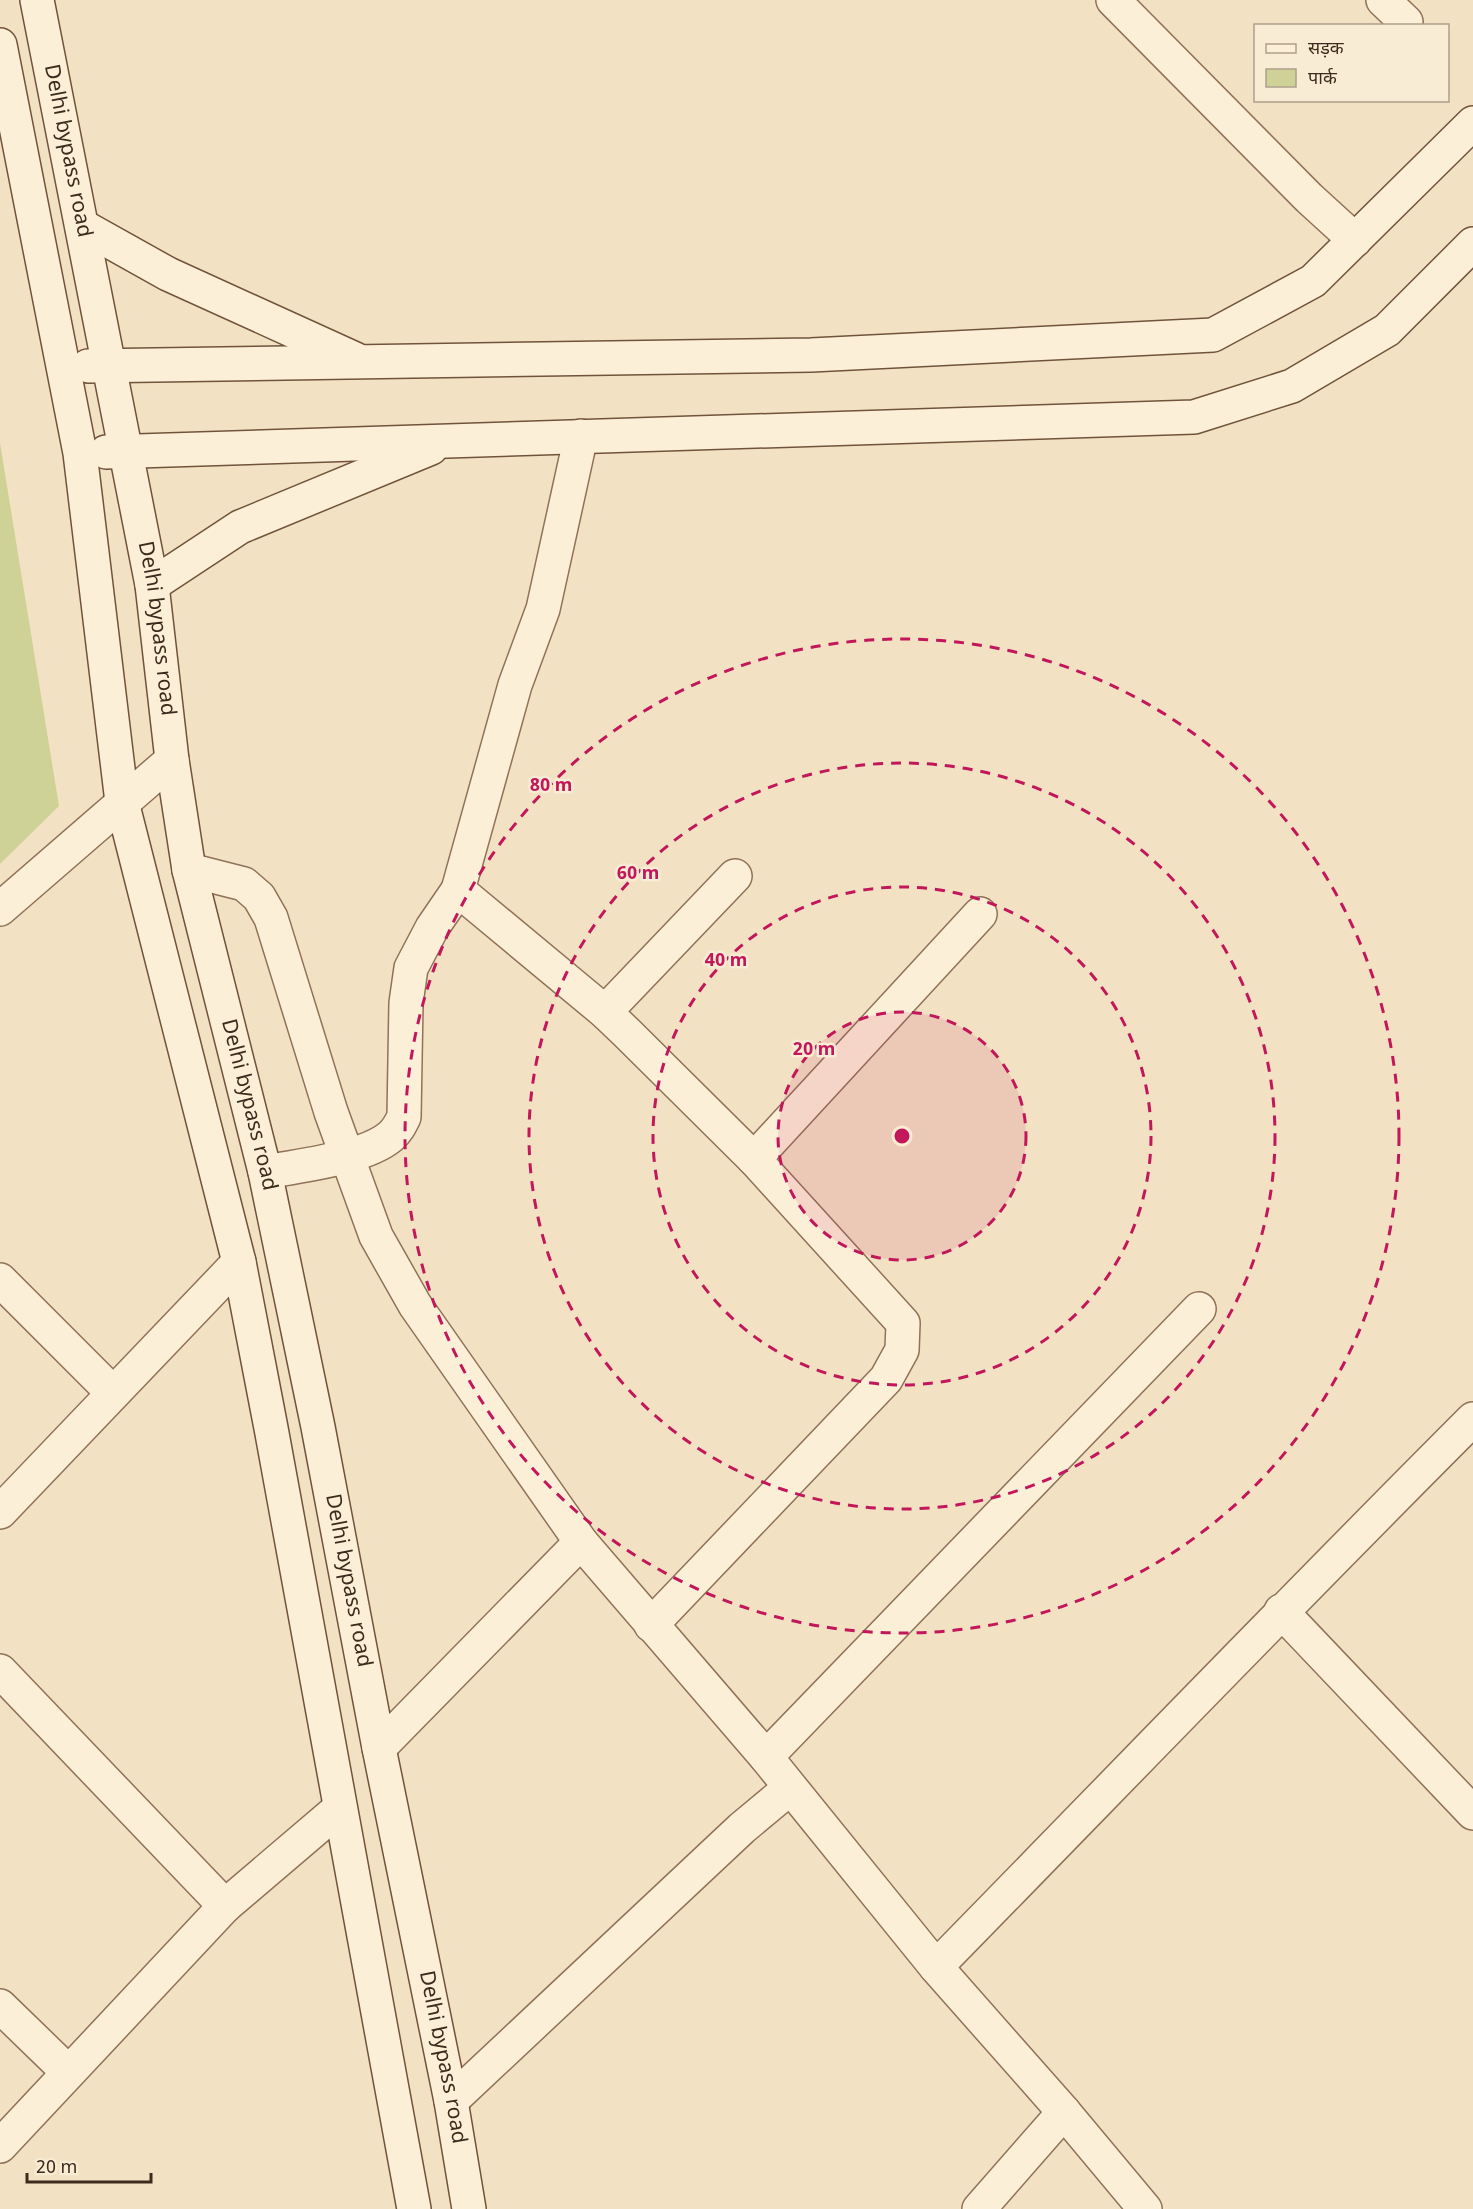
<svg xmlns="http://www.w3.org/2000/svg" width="1473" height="2209" viewBox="0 0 1473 2209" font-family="Georgia,'Noto Sans Devanagari',serif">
  <rect width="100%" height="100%" fill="#f2e2c3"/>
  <!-- green -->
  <path fill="#ced296" d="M0 443 59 806 0 864Z"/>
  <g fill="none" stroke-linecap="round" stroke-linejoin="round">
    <defs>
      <g id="minor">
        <path d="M1113 0 1309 198 1355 240"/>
        <path d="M1383 0 1406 22"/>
        <path d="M581 436 543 609 515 685 458 890 605 1012 628 1034 754 1159 903 1323 902 1350 886 1379 651 1625"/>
        <path d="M189 870 244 884 259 897 271 918 331 1112 376 1236 415 1305 581 1542 766 1757 936 1967 1064 2112 1145 2209"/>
        <path d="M0 909 172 760"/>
        <path d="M605 1012 735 876"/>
        <path d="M754 1159 980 914"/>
        <path d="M265 1172C299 1166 366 1158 391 1136 397 1131 400 1125 404 1117L406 1003 411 968 432 928 458 890"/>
        <path d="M0 1280 113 1393"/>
        <path d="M0 1512 239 1262"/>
        <path d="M1281 1611 1473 1813"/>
        <path d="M0 1671 225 1906"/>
        <path d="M379 1748 581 1542"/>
        <path d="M766 1757 1199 1309"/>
        <path d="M936 1967C1115 1784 1292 1600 1473 1419"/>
        <path d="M0 2006 68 2072"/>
        <path d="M451 2101 742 1828 790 1788"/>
        <path d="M0 2146 225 1906 340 1808"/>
        <path d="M979 2209 1064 2112"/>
      </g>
      <g id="secondary">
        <path id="s1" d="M37 0 152 585 172 760 189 870 265 1172 318 1427 379 1748 451 2101 469 2209"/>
        <path d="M0 45 80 453 122 802 239 1262 271 1428 414 2209"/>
        <path d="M82 226 168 274 355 359"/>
        <path d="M88 366 811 355 1213 335 1313 281 1473 123"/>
        <path d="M106 452 1194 417 1292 386 1387 330 1473 244"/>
        <path d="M152 585 240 527 431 448"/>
      </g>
    </defs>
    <!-- minor casing -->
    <use href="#minor" stroke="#8f7258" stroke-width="36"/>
    <!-- secondary casing -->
    <use href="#secondary" stroke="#71533b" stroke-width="36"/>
    <!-- minor -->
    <use href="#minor" stroke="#fcefd8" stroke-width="33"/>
    <!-- secondary -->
    <use href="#secondary" stroke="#fcefd8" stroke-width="33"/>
  </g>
  <!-- distance rings -->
  <circle cx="902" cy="1136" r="124" fill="#c2185b" fill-opacity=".12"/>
  <g fill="none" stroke="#c2185b" stroke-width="3" stroke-dasharray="10 8">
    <circle cx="902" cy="1136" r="124"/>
    <circle cx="902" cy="1136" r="249"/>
    <circle cx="902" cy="1136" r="373"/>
    <circle cx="902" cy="1136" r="497"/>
  </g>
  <g text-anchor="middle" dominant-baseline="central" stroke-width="5" stroke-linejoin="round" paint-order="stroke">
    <!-- street labels -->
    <g font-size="21" fill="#3d2b1d" stroke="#f9ecd4">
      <text stroke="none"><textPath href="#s1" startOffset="154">Delhi bypass road</textPath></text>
      <text stroke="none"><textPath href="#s1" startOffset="640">Delhi bypass road</textPath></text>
      <text stroke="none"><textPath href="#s1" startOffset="1126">Delhi bypass road</textPath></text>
      <text stroke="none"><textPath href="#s1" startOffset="1612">Delhi bypass road</textPath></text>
      <text stroke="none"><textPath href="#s1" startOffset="2098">Delhi bypass road</textPath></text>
    </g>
  </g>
  <circle cx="902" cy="1136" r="9" fill="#c2185b" stroke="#f9ecd4" stroke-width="3"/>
  <g font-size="18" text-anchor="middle" font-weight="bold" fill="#c2185b" stroke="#f9ecd4" stroke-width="5" stroke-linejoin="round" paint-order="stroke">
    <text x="551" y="791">80 m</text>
    <text x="638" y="879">60 m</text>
    <text x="726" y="966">40 m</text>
    <text x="814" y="1055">20 m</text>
  </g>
  <!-- legend -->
  <rect x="1254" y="24" width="195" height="78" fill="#f9ecd4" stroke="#ae9f8b" stroke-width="1.5"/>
  <rect x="1266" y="44" width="30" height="9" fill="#fcefd8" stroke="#ae9f8b" stroke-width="1.5"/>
  <text x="1308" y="54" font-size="18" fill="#3d2b1d">सड़क</text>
  <rect x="1266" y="69" width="30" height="18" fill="#ced296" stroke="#ae9f8b" stroke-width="1.5"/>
  <text x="1308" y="84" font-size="18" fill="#3d2b1d">पार्क</text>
  <!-- scale -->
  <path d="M27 2173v9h124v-9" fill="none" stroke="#3d2b1d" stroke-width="3"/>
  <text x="36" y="2173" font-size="18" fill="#3d2b1d" stroke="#f9ecd4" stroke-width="4.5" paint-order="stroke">20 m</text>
</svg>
